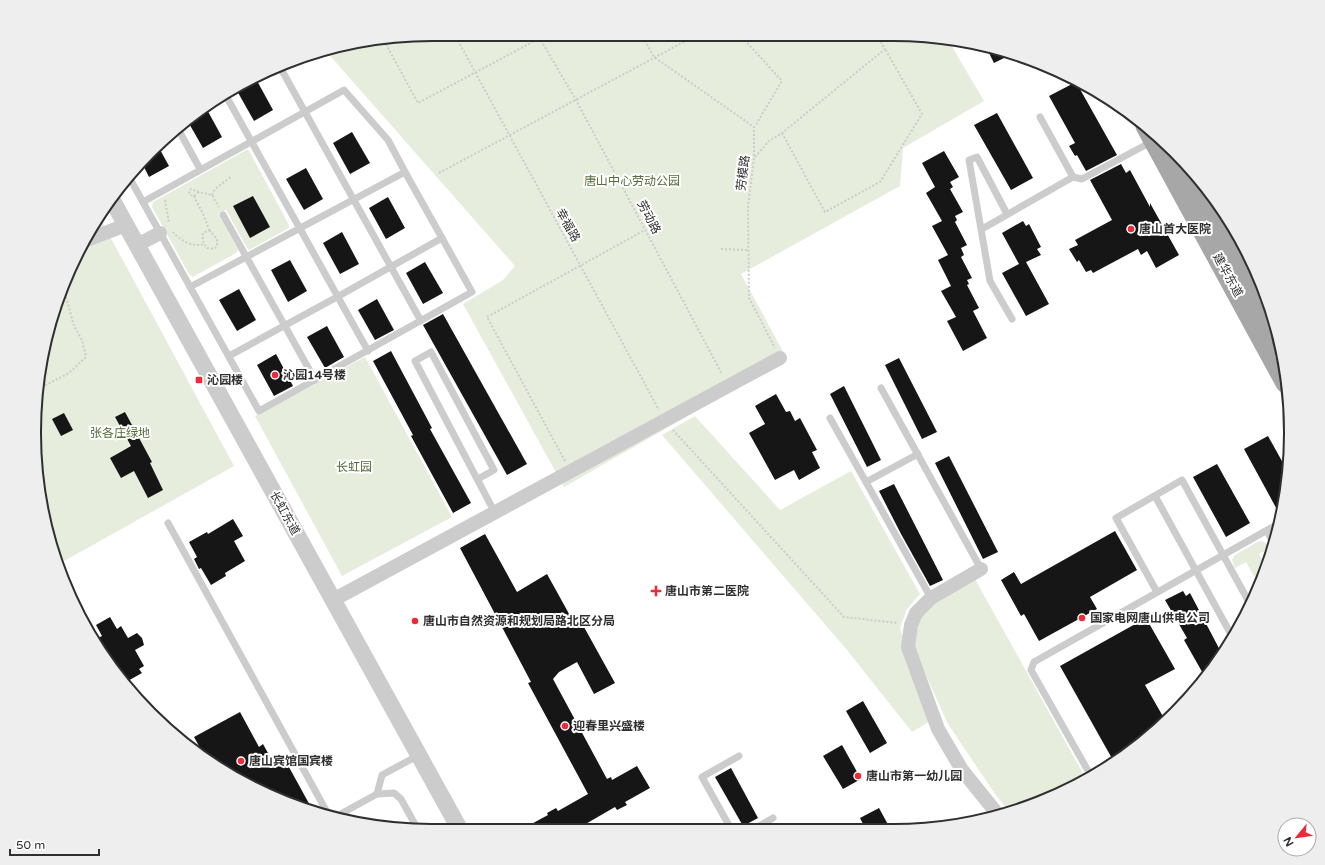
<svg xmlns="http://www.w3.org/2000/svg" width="1325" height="865" viewBox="0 0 1325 865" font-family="'Varela Round','Noto Sans SC',sans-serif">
  <rect width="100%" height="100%" fill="#fff"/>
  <!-- green -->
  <g fill="#e6eddd">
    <path d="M380 37H945L947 38 984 101 903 148 900 186 741 274 787 359 564 487 463 304 503 280 515 266 325 50Z"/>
    <path d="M248 149 289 225V228L249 250 247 248 226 210 218 214 238 250 236 253 193 277 189 274 152 207 153 202Z"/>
    <path d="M99 216 234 466 57 565 48 535 37 484 35 407 55 304 87 233Z"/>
    <path d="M365 357 452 517 342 576 255 416Z"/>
    <path d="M695 416 780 510 851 471 920 594 907 609 900 628 932 720 912 732 847 650 662 435Z"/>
    <path d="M1259 541C1265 541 1267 544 1270 548L1259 554 1267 567 1259 585 1246 562 1235 568 1232 560 1235 555Z"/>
    <path d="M975 579 1086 779 1069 790 1010 812 995 794 948 724 914 649 913 627 928 608Z"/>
  </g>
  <!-- building -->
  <g fill="#161616">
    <path d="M987 49 1010 55 994 63Z"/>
    <path d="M256 79 273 110 254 121 236 89Z"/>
    <path d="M1076 82 1117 155 1086 171 1077 155 1075 156 1069 146 1075 143 1049 96Z"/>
    <path d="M205 106 222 137 203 148 187 120Z"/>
    <path d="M997 113 1033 178 1011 190 974 125Z"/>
    <path d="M352 132 370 163 350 174 333 143Z"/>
    <path d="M158 146 169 166 149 177 142 163Z"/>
    <path d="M944 151 959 177 950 182 953 187 950 189 963 212 955 216 957 220 955 222 967 245 961 248 964 255 961 257 972 278 967 280 969 284 967 285 979 308 973 311 987 338 963 351 947 321 956 317 941 291 951 286 938 260 948 255 932 226 942 221 926 193 935 187 922 163Z"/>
    <path d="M1121 164 1126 173 1130 170 1150 207V203L1179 255 1156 268 1147 251 1141 255 1138 249 1093 273 1091 270 1086 272 1079 260 1077 262 1069 249 1078 245 1075 240 1112 220 1090 180Z"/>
    <path d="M306 168 323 199 304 210 286 179Z"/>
    <path d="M253 196 270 227 250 238 233 206Z"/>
    <path d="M388 197 405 228 386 239 369 208Z"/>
    <path d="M1023 221 1026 226 1029 224 1041 247 1037 249 1041 255 1026 262 1049 304 1026 316 1002 273 1019 264 1002 233Z"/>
    <path d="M342 232 359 264 340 274 323 243Z"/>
    <path d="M290 260 307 291 288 302 271 270Z"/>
    <path d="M425 262 443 293 423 304 406 273Z"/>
    <path d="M239 289 256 320 237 331 219 300Z"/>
    <path d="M377 299 394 330 375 340 358 310Z"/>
    <path d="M443 314 527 464 507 475 423 325Z"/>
    <path d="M327 326 344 357 325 368 307 337Z"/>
    <path d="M391 351 432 428 430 429 471 503 453 513 411 436 413 435 373 361Z"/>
    <path d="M276 354 293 386 274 396 257 365Z"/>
    <path d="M899 358 937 432 922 439 885 365Z"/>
    <path d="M844 386 881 460 867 467 830 394Z"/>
    <path d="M776 394 786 412 790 411 795 421 800 418 817 450 812 452 820 468 799 480 794 470 775 480 749 433 765 424 755 406Z"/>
    <path d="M125 412 152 462 150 463 163 490 148 498 134 471 121 478 110 458 131 446 115 417Z"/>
    <path d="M64 413 73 430 61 436 52 419Z"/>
    <path d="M1268 436 1288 472V484L1280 515 1244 449Z"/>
    <path d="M949 456 998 552 983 559 935 463Z"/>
    <path d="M1217 464 1250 523 1226 537 1193 477Z"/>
    <path d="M894 484 943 580 930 586 901 534 879 491Z"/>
    <path d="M233 519 243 536 234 541 245 561 225 573 226 576 211 585 201 568 199 569 194 559 197 557 189 542 207 532 208 534Z"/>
    <path d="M1115 531 1137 570 1090 597 1097 609 1039 641 1024 614 1021 616 1001 580 1014 572 1021 584Z"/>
    <path d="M485 534 517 592 547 574 573 621 579 618 615 683 594 694 577 662 559 672 553 679 607 779 611 777 612 780 637 766 650 788 625 802 627 805 617 810 615 807 577 829 524 828 548 815 547 813 556 808 558 811 588 794 528 683 531 682 460 548Z"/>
    <path d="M1183 591 1186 596 1190 593 1222 654 1205 677 1184 640 1187 638 1165 600Z"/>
    <path d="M110 617 117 629 121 626 128 638 137 633 142 638 144 645 135 650 144 666 139 669 142 673 126 682 113 665 110 664 101 654 94 640 102 636 96 625Z"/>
    <path d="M1146 618 1175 669 1145 685 1165 720 1135 749 1114 762 1060 666Z"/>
    <path d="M863 701 887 743 870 753 846 711Z"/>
    <path d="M240 712 259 747 263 744 274 764 284 758 312 809 280 801 233 777 205 757 194 737Z"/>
    <path d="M842 745 861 779 843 789 823 756Z"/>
    <path d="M731 768 758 818 743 826 715 777Z"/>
    <path d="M879 808 891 830H866L860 818Z"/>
  </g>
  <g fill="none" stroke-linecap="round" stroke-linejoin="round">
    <!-- path -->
    <g stroke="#ccc" stroke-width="2" stroke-dasharray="2 2" stroke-linecap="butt">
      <path d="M382 37 418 103 540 38"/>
      <path d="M456 37 659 410"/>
      <path d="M539 37 576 100 722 374"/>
      <path d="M643 37 654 57 754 127V158L748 206 749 298 775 348"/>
      <path d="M742 37 782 81 755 126"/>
      <path d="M782 133 825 212 880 182 922 114 885 49"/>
      <path d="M755 157 769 141 782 133 885 49 878 37"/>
      <path d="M439 173 693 37"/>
      <path d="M199 192 194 196 190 195 189 191 191 189 199 192 212 195 219 207"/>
      <path d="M212 195 215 189 232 176"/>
      <path d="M194 196 204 216 209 230 203 233C202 239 203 243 207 248L214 249 217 246V239L209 230"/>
      <path d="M165 200 169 223"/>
      <path d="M173 232C179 240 194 248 204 244"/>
      <path d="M721 249 748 250"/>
      <path d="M38 389 69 373 86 357 82 340 74 326 63 286"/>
      <path d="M673 430 844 617 898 623"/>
      <path d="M565 461 487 317 645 230"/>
    </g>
    <!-- service -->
    <g stroke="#ccc" stroke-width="7">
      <path d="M280 67 421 321"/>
      <path d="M225 94 368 351"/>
      <path d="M1040 117 1073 177 1082 179 1153 141"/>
      <path d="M177 127 200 169"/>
      <path d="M129 177 259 411 472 292 442 238"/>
      <path d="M143 202 344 90 388 140 405 172 442 238 337 297 229 356"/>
      <path d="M1007 214 977 157 969 160 990 281 1012 319"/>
      <path d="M223 215 315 380"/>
      <path d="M982 229 1073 177"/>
      <path d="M190 287 405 172"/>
      <path d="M881 388 981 569"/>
      <path d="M830 418 931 598"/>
      <path d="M478 479 494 470 431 352 415 361 495 513"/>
      <path d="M866 482 918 454"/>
      <path d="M1155 496 1233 638"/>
      <path d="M168 523 328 814"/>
      <path d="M1267 531 1274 544"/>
      <path d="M1157 592 1116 518 1182 480 1250 604"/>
      <path d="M1091 776 1031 670 1034 662 1278 524"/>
      <path d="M377 794 382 775 419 755"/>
      <path d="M337 816 377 794 394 793 401 799 417 828"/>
      <path d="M731 829 702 777 739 756"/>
      <path d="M754 829 773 818"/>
    </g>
    <!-- minor -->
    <g stroke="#ccc" stroke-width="14">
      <path d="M84 241 126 225"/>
      <path d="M137 245 160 233"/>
      <path d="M981 569 931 598 916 613 911 625 908 647 938 729 962 770 999 816"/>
      <path d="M333 600 780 358"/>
    </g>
    <!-- tertiary -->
    <path stroke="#ccc" stroke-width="17" d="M111 198 459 828"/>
    <!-- primary -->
    <g stroke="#a7a7a7" stroke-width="21">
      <path d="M1146 126 1286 383"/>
      <path d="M1185 165 1277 327"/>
    </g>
  </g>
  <!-- markers -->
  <g fill="#ee2a3a" stroke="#fff" stroke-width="1.5">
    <circle cx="1131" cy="229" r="4"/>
    <circle cx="275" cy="375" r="4"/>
    <rect x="195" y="376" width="8" height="8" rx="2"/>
    <path d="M654 585h4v4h4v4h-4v4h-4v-4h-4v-4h4z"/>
    <circle cx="1082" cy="618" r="4"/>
    <circle cx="415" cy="621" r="4"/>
    <circle cx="565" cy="726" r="4"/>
    <circle cx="241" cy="761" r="4"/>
    <circle cx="858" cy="776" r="4"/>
  </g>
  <g text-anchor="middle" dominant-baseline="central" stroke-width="4" stroke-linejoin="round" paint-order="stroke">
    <!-- street labels -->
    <g font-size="12" fill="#2f2f2f" stroke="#fff">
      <text transform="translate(743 173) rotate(-83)">劳模路</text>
      <text transform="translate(649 217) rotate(62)">劳动路</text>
      <text transform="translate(568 225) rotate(61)">幸福路</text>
      <text transform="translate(1228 275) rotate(61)">建华东道</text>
      <text transform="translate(285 513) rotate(61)">长虹东道</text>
    </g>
    <!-- park labels -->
    <g font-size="12" fill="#536e3a" stroke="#fff">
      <text x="632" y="181">唐山中心劳动公园</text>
      <text x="120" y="433">张各庄绿地</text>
      <text x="354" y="467">长虹园</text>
    </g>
    <!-- poi labels -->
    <g font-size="12" font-weight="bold" fill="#2f2f2f" stroke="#fff" text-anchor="start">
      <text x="1139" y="229">唐山首大医院</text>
      <text x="283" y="375">沁园14号楼</text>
      <text x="207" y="380">沁园楼</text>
      <text x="665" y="591">唐山市第二医院</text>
      <text x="1090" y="618">国家电网唐山供电公司</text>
      <text x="423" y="621">唐山市自然资源和规划局路北区分局</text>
      <text x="573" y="726">迎春里兴盛楼</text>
      <text x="249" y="761">唐山宾馆国宾楼</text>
      <text x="866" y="776">唐山市第一幼儿园</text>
    </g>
  </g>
  <!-- crop -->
  <path d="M0 0H1325V865H0ZM432 41H893A391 391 0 0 1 1284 432V433A391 391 0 0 1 893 824H432A391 391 0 0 1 41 433V432A391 391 0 0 1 432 41Z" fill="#eee" fill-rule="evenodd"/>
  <path fill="none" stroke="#2f2f2f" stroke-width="2" d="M432 41H893A391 391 0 0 1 1284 432V433A391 391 0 0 1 893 824H432A391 391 0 0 1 41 433V432A391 391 0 0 1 432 41Z"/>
  <!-- north arrow -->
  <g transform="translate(1297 837) rotate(241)"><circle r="19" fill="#ffffff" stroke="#acacac"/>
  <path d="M0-3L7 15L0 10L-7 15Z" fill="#ee2a3a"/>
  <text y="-6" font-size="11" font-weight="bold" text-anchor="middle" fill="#2f2f2f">N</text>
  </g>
  <!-- scale -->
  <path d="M10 849v6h89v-6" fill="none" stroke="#2f2f2f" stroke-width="2"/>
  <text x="16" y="849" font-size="12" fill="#2f2f2f" stroke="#ffffff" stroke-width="3" paint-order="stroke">50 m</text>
</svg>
